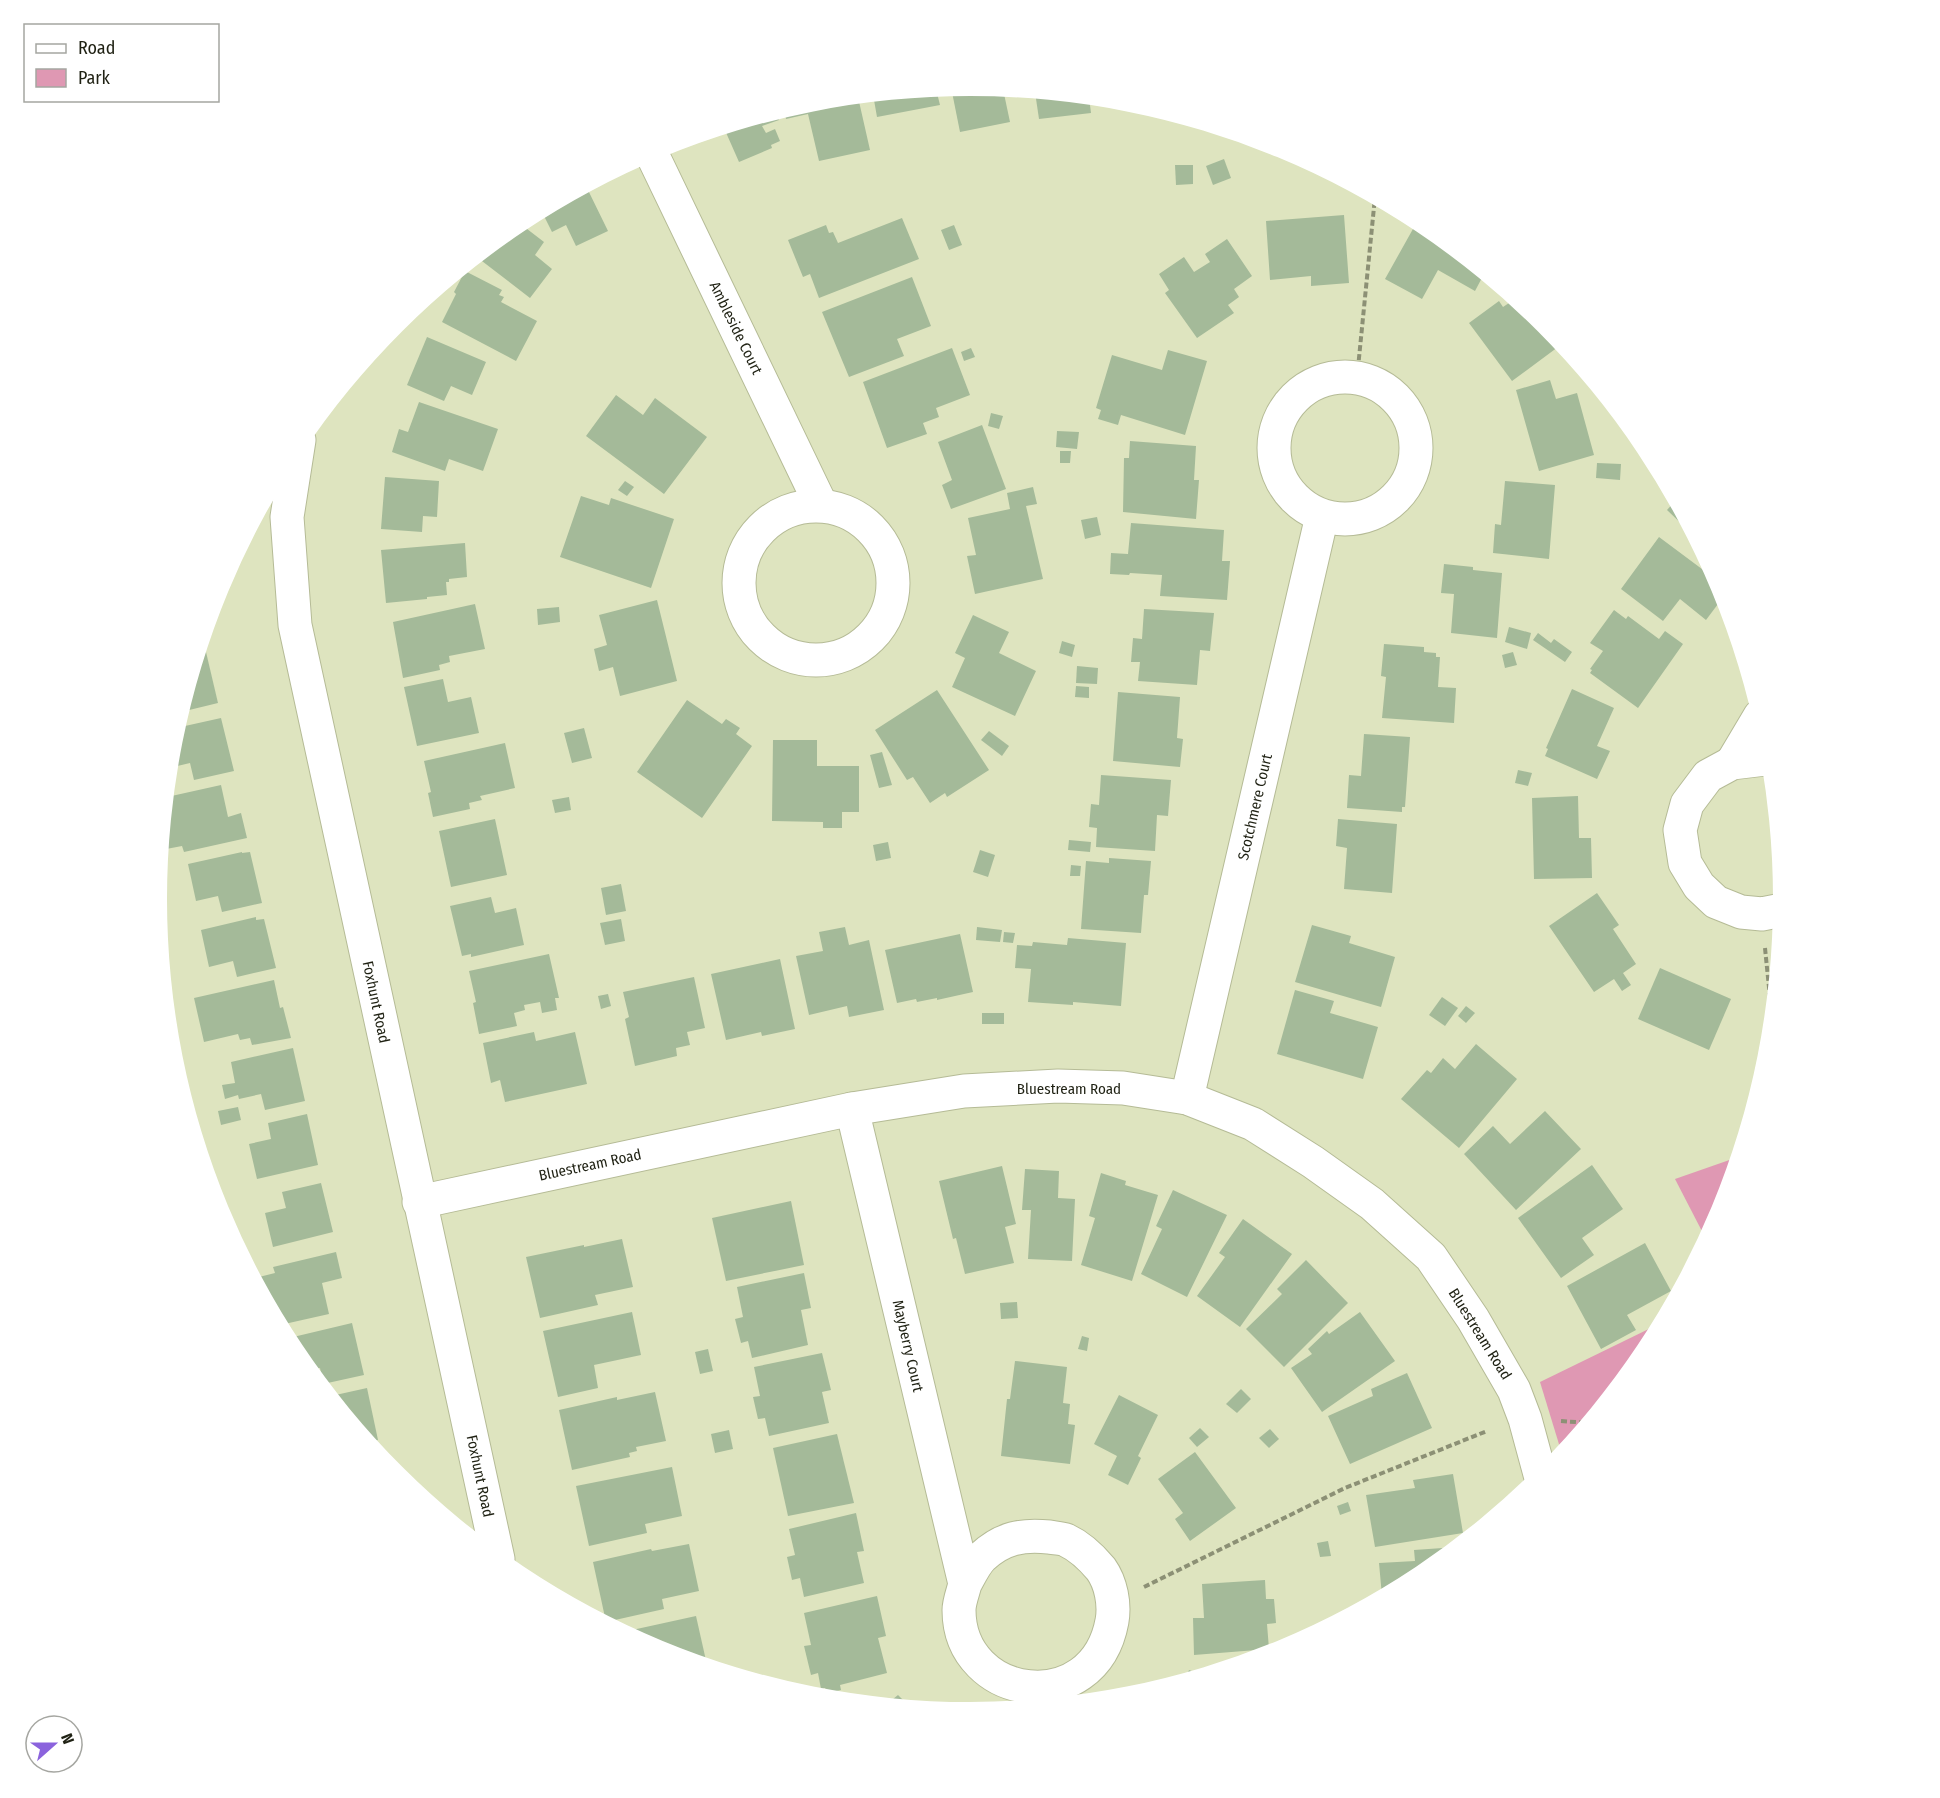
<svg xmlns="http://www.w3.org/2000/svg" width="1940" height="1798" viewBox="0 0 1940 1798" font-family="'Fira Sans Condensed',sans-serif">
  <rect width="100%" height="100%" fill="#dee4bf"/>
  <!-- green -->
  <g fill="#df98b3">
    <path d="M1738 1157 1721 1211 1706 1239 1675 1179Z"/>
    <path d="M1661 1323 1646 1351 1562 1454 1540 1382Z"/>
  </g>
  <!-- building -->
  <g fill="#a4ba99">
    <path d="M970 86 1003 89 1010 122 960 132 951 87Z"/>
    <path d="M936 89 940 105 877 117 874 100 870 101 868 96Z"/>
    <path d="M1035 92 1089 97 1091 113 1039 119Z"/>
    <path d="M858 97 870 150 819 161 808 114 786 119 784 109 812 101Z"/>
    <path d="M775 112 779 120 762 126 766 133 775 129 780 141 771 145 772 148 739 162 724 128Z"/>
    <path d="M1224 159 1231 178 1213 185 1206 166Z"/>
    <path d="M1175 165H1193V184L1176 185Z"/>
    <path d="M586 186 608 231 576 246 566 225 552 232 541 210Z"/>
    <path d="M1344 215 1349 283 1311 286V276L1270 280 1266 221Z"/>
    <path d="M902 218 919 259 819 298 810 274 803 277 788 240 826 225 829 233 833 232 838 243Z"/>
    <path d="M1418 220 1484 274 1475 291 1438 270 1422 299 1385 279Z"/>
    <path d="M518 222 544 242 535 255 552 269 530 298 478 258 484 251Z"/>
    <path d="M954 225 962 245 949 250 941 230Z"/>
    <path d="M1227 239 1252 276 1234 289 1239 297 1228 305 1234 313 1197 338 1165 293 1169 290 1159 274 1184 257 1194 272 1210 262 1205 254Z"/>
    <path d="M465 271 502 290 499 295 504 297 501 302 537 321 516 361 442 322 456 294 454 292Z"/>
    <path d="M912 277 931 326 897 339 904 356 849 377 822 312Z"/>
    <path d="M1515 299 1534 315 1558 347 1512 381 1469 323 1499 301 1503 307Z"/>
    <path d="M427 337 486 362 472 395 451 386 444 401 407 385Z"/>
    <path d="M952 348 970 395 936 408 939 417 923 423 927 434 887 448 863 382Z"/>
    <path d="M971 348 975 357 964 361 961 352Z"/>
    <path d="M1168 350 1207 361 1185 435 1121 415 1118 425 1098 419 1101 410 1096 408 1112 355 1162 370Z"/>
    <path d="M1550 380 1556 399 1577 393 1594 455 1539 471 1516 390Z"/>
    <path d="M616 395 643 415 655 398 707 437 664 494 586 436Z"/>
    <path d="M419 402 498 429 483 471 449 459 445 471 392 452 399 429 408 432Z"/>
    <path d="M991 413 1003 416 999 429 988 426Z"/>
    <path d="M982 425 1006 489 951 509 942 485 952 480 938 442Z"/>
    <path d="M1057 431 1079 432 1077 449 1056 447Z"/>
    <path d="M1130 441 1196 446 1194 480H1199L1196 519 1123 512 1124 458H1129Z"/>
    <path d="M1060 451H1071L1070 463H1060Z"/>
    <path d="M1597 463 1621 464 1620 480 1596 478Z"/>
    <path d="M385 477 439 481 437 517 423 516 422 532 381 529Z"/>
    <path d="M625 481 634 487 627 496 618 490Z"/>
    <path d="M1505 481 1555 485 1549 559 1493 553 1495 524 1501 525Z"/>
    <path d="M1033 487 1037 504 1026 506 1043 579 975 594 967 556 976 555 968 518 1010 509 1007 493Z"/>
    <path d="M581 496 609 505 611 498 674 519 651 588 560 557Z"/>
    <path d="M1675 501 1690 530 1689 531 1667 510Z"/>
    <path d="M1097 517 1101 535 1085 539 1081 520Z"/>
    <path d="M1131 523 1224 530 1222 561H1230L1227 600 1160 596 1162 575 1130 573 1129 575 1110 574 1111 553 1128 554Z"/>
    <path d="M1659 537 1718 581 1724 596 1706 620 1680 599 1663 621 1621 589Z"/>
    <path d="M465 543 467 577 449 579V582H446L447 595 427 597V599L386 603 381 550Z"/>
    <path d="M1444 564 1473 567V570L1502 573 1497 638 1451 633 1454 594 1441 593Z"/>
    <path d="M657 600 677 681 620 696 613 667 599 671 594 649 607 645 599 615Z"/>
    <path d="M475 604 485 649 449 656 450 662 439 665 440 670 403 678 393 622Z"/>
    <path d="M559 607 560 622 538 625 537 609Z"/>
    <path d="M1144 609 1214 613 1210 651 1200 650 1197 685 1138 681 1140 662H1131L1133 638 1142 639Z"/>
    <path d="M1614 610 1626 619 1628 616 1659 639 1665 631 1683 644 1638 708 1590 673 1592 670 1590 669 1603 651 1590 643Z"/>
    <path d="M973 615 1009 632 999 653 1036 671 1015 716 952 687 965 658 955 653Z"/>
    <path d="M1509 627 1531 633 1527 649 1505 642Z"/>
    <path d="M1538 633 1551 643 1554 639 1572 652 1565 662 1533 640Z"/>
    <path d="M1062 641 1075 645 1072 657 1059 653Z"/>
    <path d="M1384 644 1424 647V652L1436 653V657H1440L1438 687 1456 688 1454 723 1382 718 1386 677 1381 676Z"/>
    <path d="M206 652 218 703 181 712 198 654Z"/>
    <path d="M1513 652 1517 665 1505 668 1502 655Z"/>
    <path d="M1077 666 1098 668 1097 684 1076 683Z"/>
    <path d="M443 679 448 702 471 697 479 733 417 746 404 687Z"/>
    <path d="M1076 686 1089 687V698L1075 697Z"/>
    <path d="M1572 689 1614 708 1597 746 1610 751 1597 779 1545 756 1548 749 1546 748Z"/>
    <path d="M937 690 989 770 947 797 945 793 930 803 913 777 907 780 875 730Z"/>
    <path d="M1118 692 1180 697 1177 738 1183 739 1180 767 1113 761Z"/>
    <path d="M687 700 722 724 726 719 740 728 736 734 752 746 702 818 637 772Z"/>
    <path d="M221 718 234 771 194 780 190 763 169 768 172 740 176 728Z"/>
    <path d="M584 728 592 758 572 763 564 733Z"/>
    <path d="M989 731 1009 746 1002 756 981 740Z"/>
    <path d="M1364 734 1410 737 1405 807H1402V812L1347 808 1349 775 1361 776Z"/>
    <path d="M773 740H817V766H859V812H842V828H823V822L772 821Z"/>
    <path d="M505 743 515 788 480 796 482 800 469 803 470 809 433 817 428 793 431 792 424 761Z"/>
    <path d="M882 752 892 785 879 788 870 755Z"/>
    <path d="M1518 770 1532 773 1528 786 1515 783Z"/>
    <path d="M1101 775 1171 780 1168 816 1157 815 1155 851 1096 847 1097 828 1089 827 1091 804 1099 805Z"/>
    <path d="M221 785 228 817 241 813 247 838 184 852 182 846 161 850 167 797Z"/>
    <path d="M1578 796 1579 838H1591L1592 878 1534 879 1532 798Z"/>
    <path d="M569 797 571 810 555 813 552 800Z"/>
    <path d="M495 819 507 875 451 887 439 831Z"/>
    <path d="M1338 819 1397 824 1392 893 1344 889 1347 848 1336 846Z"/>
    <path d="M1069 840 1091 842 1090 852 1068 850Z"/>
    <path d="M888 842 891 858 876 861 873 845Z"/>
    <path d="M980 850 995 855 988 877 973 872Z"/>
    <path d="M242 852V853L250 852 262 903 222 912 218 896 196 901 188 864Z"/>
    <path d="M1109 858 1151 861 1148 895H1144L1141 933 1081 929 1086 861 1109 863Z"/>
    <path d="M1071 865 1081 866 1080 876H1070Z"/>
    <path d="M621 884 626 911 606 915 601 888Z"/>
    <path d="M1597 893 1619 925 1613 929 1636 964 1623 973 1631 985 1622 991 1614 979 1594 992 1549 926Z"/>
    <path d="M491 897 495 913 516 908 524 945 471 957V954L462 956 450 906Z"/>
    <path d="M256 917V920L264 919 276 968 237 977 233 961 209 967 201 930Z"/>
    <path d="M621 919 625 941 605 945 600 923Z"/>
    <path d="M1312 925 1351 936 1349 943 1395 957 1381 1007 1295 982Z"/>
    <path d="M845 927 849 945 869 940 884 1010 849 1017 847 1006 809 1015 796 956 823 951 819 932Z"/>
    <path d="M977 927 1002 930 1000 942 976 940Z"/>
    <path d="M1004 932 1015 933 1013 943 1003 942Z"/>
    <path d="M960 934 973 992 937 1000V998L917 1002 916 999 897 1003 885 950Z"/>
    <path d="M1068 938 1126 943 1121 1006 1073 1002V1005L1028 1002 1031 969 1015 968 1017 945 1032 946 1033 942 1067 945Z"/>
    <path d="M549 954 559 998H555L557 1010 542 1013 540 1002 524 1005 525 1010 514 1013 517 1026 479 1034 473 1003 476 1002 469 971Z"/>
    <path d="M780 959 795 1029 762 1036 761 1032 726 1040 711 974Z"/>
    <path d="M1660 968 1731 999 1709 1050 1638 1019Z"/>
    <path d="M694 977 705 1028 687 1032 690 1045 676 1048 677 1056 635 1066 625 1019 629 1017 623 992Z"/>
    <path d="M274 980 280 1008 283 1007 291 1038 252 1045 250 1038 240 1040 238 1034 204 1042 194 998Z"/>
    <path d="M1295 990 1334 1001 1330 1013 1378 1027 1363 1079 1277 1054Z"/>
    <path d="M608 994 611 1006 601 1009 598 996Z"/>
    <path d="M1442 997 1458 1008 1445 1026 1429 1015Z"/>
    <path d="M1466 1006 1475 1013 1466 1023 1458 1016Z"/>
    <rect x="982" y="1013" width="22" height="11"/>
    <path d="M534 1032 536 1041 575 1032 587 1084 505 1102 500 1080 491 1083 483 1043Z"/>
    <path d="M1476 1044 1517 1079 1459 1148 1401 1099 1427 1070 1431 1073 1443 1058 1455 1069Z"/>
    <path d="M293 1048 305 1101 265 1110 261 1094 239 1099 238 1095 225 1099 222 1085 235 1083 231 1062Z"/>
    <path d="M238 1107 241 1120 221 1125 218 1111Z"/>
    <path d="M1545 1111 1581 1149 1516 1210 1464 1154 1493 1126 1510 1144Z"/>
    <path d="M307 1114 318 1165 257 1179 249 1144 271 1139 268 1123Z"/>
    <path d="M1592 1165 1623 1209 1582 1238 1594 1255 1561 1278 1518 1218Z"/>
    <path d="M1002 1166 1016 1224 1005 1227 1014 1263 965 1274 956 1238 953 1239 939 1181Z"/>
    <path d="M1025 1169 1059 1171 1058 1198 1075 1199 1072 1261 1028 1259 1031 1210H1022Z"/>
    <path d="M1101 1173 1126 1181 1125 1185 1158 1195 1132 1281 1081 1265 1095 1218 1089 1216Z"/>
    <path d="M321 1183 333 1232 273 1247 265 1213 286 1208 282 1192Z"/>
    <path d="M1173 1190 1227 1215 1187 1297 1141 1274 1162 1229 1156 1226Z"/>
    <path d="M791 1201 804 1265 726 1281 712 1218Z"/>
    <path d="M1243 1219 1292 1254 1240 1327 1197 1296 1225 1257 1219 1253Z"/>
    <path d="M622 1239 633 1287 595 1295 598 1305 540 1318 526 1257 584 1245V1247Z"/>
    <path d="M1645 1243 1671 1291 1627 1315 1636 1330 1601 1349 1567 1286Z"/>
    <path d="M336 1252 342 1278 322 1283 329 1314 280 1325 255 1278 275 1273 273 1267Z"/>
    <path d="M1306 1260 1348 1303 1284 1367 1246 1329 1282 1294 1277 1289Z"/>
    <path d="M804 1273 811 1308 801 1310 808 1345 752 1358 748 1341 741 1343 735 1319 743 1317 737 1287Z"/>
    <path d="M1017 1302 1018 1318 1001 1319 1000 1303Z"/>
    <path d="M632 1312 641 1355 594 1365 598 1388 558 1397 543 1331Z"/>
    <path d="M1360 1312 1395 1361 1322 1412 1291 1368 1312 1354 1308 1349 1327 1331 1329 1334Z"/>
    <path d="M352 1323 364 1375 323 1384 320 1368 310 1370 293 1351 289 1338Z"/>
    <path d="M1082 1336 1089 1338 1087 1351 1078 1349Z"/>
    <path d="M708 1349 713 1371 700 1374 695 1352Z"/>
    <path d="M822 1353 831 1390 822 1392 829 1423 769 1436 765 1418 758 1419 753 1397 760 1396 754 1367Z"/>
    <path d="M1015 1361 1067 1367 1063 1403 1070 1404 1068 1424 1075 1425 1070 1464 1001 1456 1007 1399H1010Z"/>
    <path d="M1407 1373 1432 1428 1350 1464 1328 1416 1373 1396 1371 1389Z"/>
    <path d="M367 1388 378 1440 369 1442 331 1396Z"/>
    <path d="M1241 1389 1251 1399 1237 1413 1226 1404Z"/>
    <path d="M655 1392 666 1441 636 1447 637 1451 629 1453 630 1457 572 1470 559 1410 617 1397V1400Z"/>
    <path d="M1119 1395 1158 1415 1138 1456 1141 1458 1128 1485 1108 1475 1117 1456 1094 1444Z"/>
    <path d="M1200 1428 1209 1437 1197 1447 1189 1438Z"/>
    <path d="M1270 1429 1279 1439 1269 1448 1259 1438Z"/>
    <path d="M729 1430 733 1449 715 1453 711 1434Z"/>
    <path d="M837 1434 854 1503 788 1516 773 1448Z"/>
    <path d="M1195 1452 1236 1508 1190 1541 1175 1519 1183 1513 1158 1479Z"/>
    <path d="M672 1467 682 1516 645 1524 647 1533 589 1546 576 1486Z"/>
    <path d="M1453 1474 1463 1533 1375 1547 1366 1495 1415 1488 1413 1480Z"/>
    <path d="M1348 1502 1351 1511 1340 1515 1337 1506Z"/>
    <path d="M856 1513 864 1551 857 1552 864 1583 804 1597 800 1578 792 1580 787 1557 795 1555 789 1529Z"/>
    <path d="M1328 1541 1331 1556 1320 1557 1317 1543Z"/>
    <path d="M689 1544 699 1591 662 1599 664 1609 606 1622 593 1562 651 1549 652 1551Z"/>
    <path d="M1457 1547 1422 1576 1370 1603 1369 1597 1382 1596 1379 1563 1415 1561 1414 1550Z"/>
    <path d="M1265 1580 1266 1599H1274L1276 1623 1267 1624 1269 1649 1194 1655 1193 1618H1204L1202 1584Z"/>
    <path d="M877 1596 886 1636 878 1638 887 1673 840 1685 841 1690 827 1693 825 1688 821 1689 818 1673 811 1675 804 1646 811 1645 804 1613Z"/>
    <path d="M696 1616 707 1665 658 1650 623 1632Z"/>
    <path d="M1189 1670 1202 1675 1185 1680Z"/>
    <path d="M898 1695 909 1706 887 1704Z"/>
  </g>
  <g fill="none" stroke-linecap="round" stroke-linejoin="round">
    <defs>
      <g id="street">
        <path d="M651 152 821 505"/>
        <circle cx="1345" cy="448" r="71"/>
        <path d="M299 440 287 517 295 625 498 1559"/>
        <circle cx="816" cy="583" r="77"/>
        <path d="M1770 760 1765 759 1732 763 1708 776 1687 804 1680 830 1685 863 1699 886 1716 902 1741 912 1762 914 1782 910"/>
        <path d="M1732 763 1760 716"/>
        <path d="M1187 1098 1322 516"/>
        <path d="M852 1109 965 1584C963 1592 959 1602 959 1610 959 1701 1094 1720 1112 1621 1115 1604 1111 1583 1101 1569 1091 1557 1081 1547 1066 1540 1061 1538 1054 1538 1049 1537 1023 1534 1002 1538 982 1557 975 1564 970 1575 965 1584"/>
        <path d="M419 1202 852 1109 964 1091 1058 1086 1123 1088 1187 1098 1253 1124 1313 1162 1372 1204 1431 1257 1473 1319 1514 1390 1525 1419 1541 1478"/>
      </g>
    </defs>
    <!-- street casing -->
    <use href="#street" stroke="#b5bb96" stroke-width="35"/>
    <!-- path -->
    <g stroke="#8c9075" stroke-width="4" stroke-dasharray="6 3" stroke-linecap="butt">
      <path d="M1357 378 1375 197"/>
      <path d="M1765 948 1772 1017"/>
      <path d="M1561 1421 1588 1423"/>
      <path d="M1144 1587 1345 1488 1487 1431"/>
    </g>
    <!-- street -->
    <use href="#street" stroke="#fff" stroke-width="33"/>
  </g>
  <g text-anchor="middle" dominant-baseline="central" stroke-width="5" stroke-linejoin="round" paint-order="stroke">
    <!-- street labels -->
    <g font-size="15" fill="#1f2113" stroke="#fff">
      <text transform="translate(736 328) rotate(64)">Ambleside Court</text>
      <text transform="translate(1255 807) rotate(-77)">Scotchmere Court</text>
      <text transform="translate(376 1002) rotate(78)">Foxhunt Road</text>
      <text x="1069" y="1089">Bluestream Road</text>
      <text transform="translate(590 1165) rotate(-12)">Bluestream Road</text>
      <text transform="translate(1480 1334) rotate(58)">Bluestream Road</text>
      <text transform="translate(908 1346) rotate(77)">Mayberry Court</text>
      <text transform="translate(480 1476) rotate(78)">Foxhunt Road</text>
    </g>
  </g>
  <!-- crop -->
  <path d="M0 0H1940V1798H0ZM167 899a803 803 0 1 1 1606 0a803 803 0 1 1-1606 0Z" fill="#fff" fill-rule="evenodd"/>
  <!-- legend -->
  <rect x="24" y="24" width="195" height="78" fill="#ffffff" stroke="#a5a6a1" stroke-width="1.5"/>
  <rect x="36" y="44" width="30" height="9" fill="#ffffff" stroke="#a5a6a1" stroke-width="1.5"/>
  <text x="78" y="54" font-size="18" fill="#1f2113">Road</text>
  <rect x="36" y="69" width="30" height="18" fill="#df98b3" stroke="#a5a6a1" stroke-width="1.5"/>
  <text x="78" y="84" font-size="18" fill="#1f2113">Park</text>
  <!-- north arrow -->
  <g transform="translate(54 1744) rotate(69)"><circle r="28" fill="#ffffff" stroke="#a5a6a1" stroke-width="1.5"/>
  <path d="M0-4.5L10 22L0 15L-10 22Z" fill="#8b63dd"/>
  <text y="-9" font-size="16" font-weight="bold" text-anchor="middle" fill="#1f2113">N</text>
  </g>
</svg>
